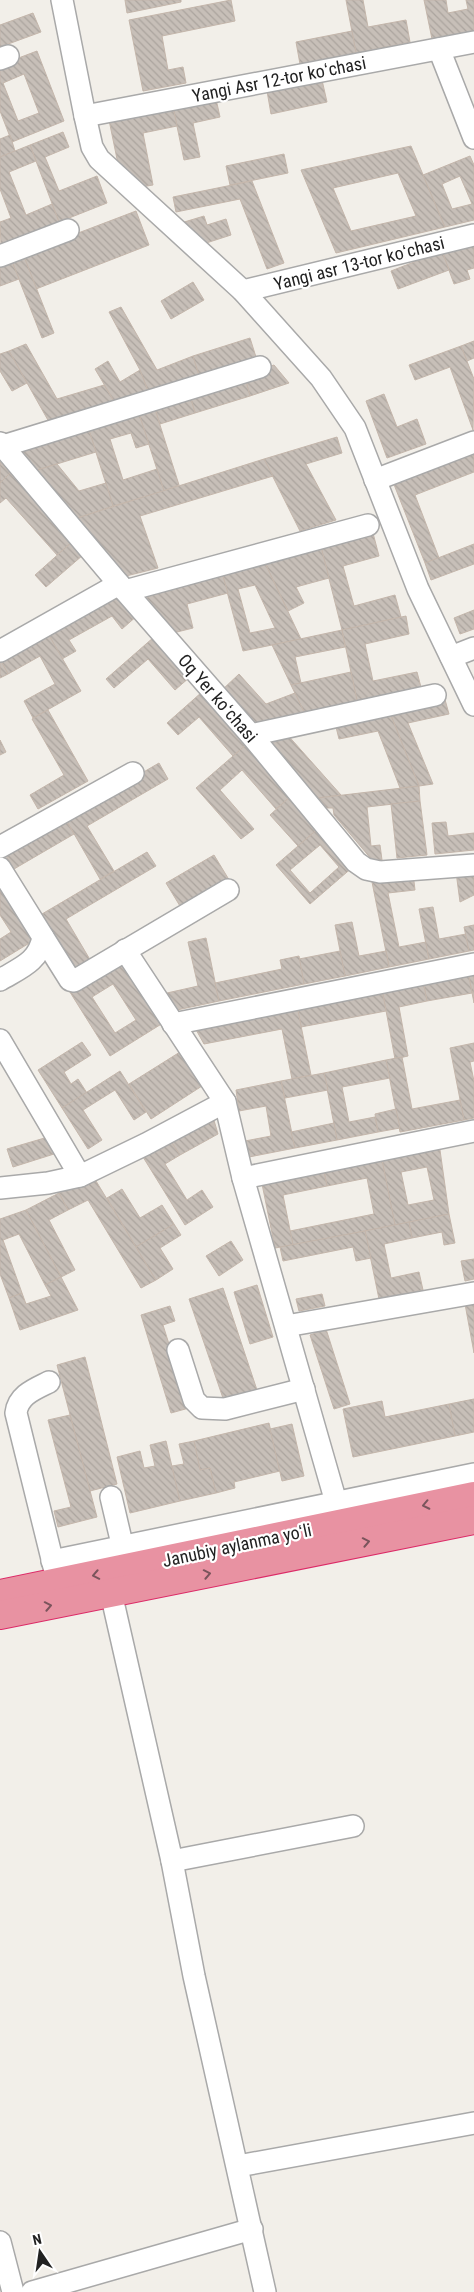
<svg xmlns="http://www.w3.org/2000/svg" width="474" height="2292" viewBox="0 0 474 2292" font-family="'Roboto Condensed',sans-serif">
  <defs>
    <pattern id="building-back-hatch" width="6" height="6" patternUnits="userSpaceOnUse" patternTransform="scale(1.25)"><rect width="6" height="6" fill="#c7bfb8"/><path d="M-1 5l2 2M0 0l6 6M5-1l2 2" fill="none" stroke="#aba49e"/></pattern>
  </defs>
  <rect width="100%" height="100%" fill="#f2efe9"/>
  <!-- building -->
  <g fill="url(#building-back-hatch)" stroke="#c4b6ab" fill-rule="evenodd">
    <path d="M125 0H181V2L127 13Z"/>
    <path d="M231 0 235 21 162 36 168 70 183 67 186 83 143 91 129 20Z"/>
    <path d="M346 0H363L368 27 406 20 410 42 356 53Z"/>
    <path d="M424 0H446L448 13 468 9 466 0H474V31L432 39Z"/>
    <path d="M33 13 41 32 0 47V25Z"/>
    <path d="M352 31 356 53 300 64 296 42Z"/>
    <path d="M37 51 64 121 12 142 0 111V65ZM24 74 39 113 18 121 3 83Z"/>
    <path d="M322 80 327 102 271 114 267 91Z"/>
    <path d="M216 99 220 117 193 123 200 157 184 160 173 107Z"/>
    <path d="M173 107 177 126 143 133 153 185 141 187 117 159 109 120Z"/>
    <path d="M63 132 69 147 45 157 59 191 97 176 107 203 59 222 30 145Z"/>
    <path d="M10 135 15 151 0 157V139Z"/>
    <path d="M30 145 36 161 9 172 26 215 52 204 59 222 1 245 0 222 11 218 0 189V157Z"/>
    <path d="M411 146 445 227 336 253 301 170ZM398 173 416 216 351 231 333 188Z"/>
    <path d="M284 154 288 173 230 185 226 166Z"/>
    <path d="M470 156 474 165V220L445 227 423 175ZM460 176 472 204 452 209 442 184Z"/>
    <path d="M252 181 284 263 267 269 240 199 176 212 173 197Z"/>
    <path d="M136 211 149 245 36 289 23 254Z"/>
    <path d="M204 216 207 225 226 219 231 235 200 245 181 223Z"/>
    <path d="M474 244V268L467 270 470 279 454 284 442 251 457 245 459 250Z"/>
    <path d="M442 251 449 270 398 289 391 271Z"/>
    <path d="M23 254 54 333 42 338 11 259Z"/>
    <path d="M11 259 19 279 0 286V263Z"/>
    <path d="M193 282 204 300 171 319 161 301Z"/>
    <path d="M121 307 157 370 193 356 199 375 148 391 140 370 109 312Z"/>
    <path d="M250 338 256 357 199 375 193 356Z"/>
    <path d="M474 341V358L467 361 461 346Z"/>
    <path d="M26 344 57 399 104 385 114 401 49 422 9 351Z"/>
    <path d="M461 346 474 379 473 430 450 367 415 380 409 365Z"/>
    <path d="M9 351 27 383 12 391 0 371V354Z"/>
    <path d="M108 361 120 382 140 370 148 391 114 401 95 369Z"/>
    <path d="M274 365 289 383 250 396 244 374Z"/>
    <path d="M244 374 250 396 195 413 189 392Z"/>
    <path d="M189 392 195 413 160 424 153 403Z"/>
    <path d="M384 394 397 427 417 419 426 444 387 458 366 401Z"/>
    <path d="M153 403 179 485 164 491 137 408Z"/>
    <path d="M137 408 149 444 136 448 131 433 110 439 123 480 157 469 164 491 113 506 87 424Z"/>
    <path d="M87 424 96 452 34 471 13 447Z"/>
    <path d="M337 437 342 453 306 464 336 520 300 531 264 459Z"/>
    <path d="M472 451 474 457V472L415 495 439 558 425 563 393 482Z"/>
    <path d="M264 459 273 476 140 516 158 568 126 576 74 519Z"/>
    <path d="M0 462 10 473 0 483Z"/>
    <path d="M57 464 79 491 106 483 113 506 74 519 34 471Z"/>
    <path d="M10 473 72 542 57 555 6 498 0 503V483Z"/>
    <path d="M373 533 379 556 343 566 354 606 395 595 401 617 342 630 321 547Z"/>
    <path d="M72 542 83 555 46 587 35 575Z"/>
    <path d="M474 544V564L431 580 425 563Z"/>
    <path d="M321 547 329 578 296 587 304 603 288 611 264 561Z"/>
    <path d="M264 561 301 639 243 651 222 573ZM255 585 275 628 250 633 238 589Z"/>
    <path d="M222 573 228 593 187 604 193 628 177 632 148 600 146 593Z"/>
    <path d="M116 590 138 615 122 629 112 616 69 640 76 651 62 659 46 630Z"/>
    <path d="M474 610V629L460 634 454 618Z"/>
    <path d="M406 616 409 634 365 644 373 681 417 672 422 691 358 705 342 630Z"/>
    <path d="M46 630 81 691 33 718 24 701 55 684 40 656 8 674 0 659Z"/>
    <path d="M342 630 345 647 295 657 301 683 291 685 272 645Z"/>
    <path d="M154 637 190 677 175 690 148 659 114 688 106 679Z"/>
    <path d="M0 659 8 674 0 678Z"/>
    <path d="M351 672 358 705 306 716 291 685Z"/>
    <path d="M239 674 266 704 295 693 306 716 253 727 221 691Z"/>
    <path d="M202 692 247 744 233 756 199 717 178 735 167 723Z"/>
    <path d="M444 696 449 714 408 723 433 784 419 786 388 708Z"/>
    <path d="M388 708 419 786 400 788 378 731 339 739 334 719Z"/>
    <path d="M48 710 88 781 38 809 30 795 64 775 32 719Z"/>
    <path d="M285 732 341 795 318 798 264 736Z"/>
    <path d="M0 740 6 752 0 755Z"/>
    <path d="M247 744 292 795 276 809 242 770 220 790 254 829 241 839 196 788Z"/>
    <path d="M159 763 168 779 87 826 114 871 100 879 65 818Z"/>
    <path d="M419 786 420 801 367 807 371 846 380 845 382 860 373 861 334 815 333 808H327L318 798Z"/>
    <path d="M292 795 320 827 298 846 270 815Z"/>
    <path d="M420 801 427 855 397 858 391 804Z"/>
    <path d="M65 818 74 834 14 869 4 853Z"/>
    <path d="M446 822 448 836 474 833V850L435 854 432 823Z"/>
    <path d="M320 827 354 866 310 904 276 865ZM320 845 339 867 310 893 290 870Z"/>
    <path d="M147 852 156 866 66 919 92 963 76 973 42 914Z"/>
    <path d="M214 855 231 883 183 911 166 883Z"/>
    <path d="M474 870V895L460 902 456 872Z"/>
    <path d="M413 873 415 890 388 893 399 947 426 942 429 959 389 967 371 877Z"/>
    <path d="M0 881 36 939 0 961V939L11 932 0 915Z"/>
    <path d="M433 907 439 939 466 934 469 951 429 959 419 909Z"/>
    <path d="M352 922 359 956 386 951 389 967 345 976 335 925Z"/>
    <path d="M474 925V950L469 951 464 927Z"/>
    <path d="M206 938 219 1001 177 1010 167 993 198 986 188 942Z"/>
    <path d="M340 951 345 976 304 984 299 959Z"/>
    <path d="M120 956 163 1023 110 1056 68 989ZM113 984 136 1020 115 1033 92 997Z"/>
    <path d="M299 956 304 984 219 1001 215 983 282 969 280 960Z"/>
    <path d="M474 971V1003L468 972Z"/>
    <path d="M468 972 472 993 427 1001 423 981Z"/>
    <path d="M423 981 427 1001 399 1007 408 1056 395 1059 382 989Z"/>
    <path d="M382 989 386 1011 301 1027 297 1006Z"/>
    <path d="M297 1006 311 1075 292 1079 282 1029 204 1044 194 1026Z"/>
    <path d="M82 1042 91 1055 64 1072 71 1084 78 1079 87 1093 62 1108 38 1070Z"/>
    <path d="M474 1043V1061L470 1062 474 1081V1118L464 1120 450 1048Z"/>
    <path d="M180 1052 202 1086 151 1119 129 1084Z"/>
    <path d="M402 1057 412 1109 460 1100 464 1120 400 1132 386 1060Z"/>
    <path d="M386 1060 390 1078 342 1087 349 1122 375 1117 378 1132 337 1140 324 1073Z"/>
    <path d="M120 1071 146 1112 134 1120 115 1090 83 1110 102 1140 88 1149 62 1108Z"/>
    <path d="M324 1073 328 1090 285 1098 281 1081Z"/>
    <path d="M281 1081 295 1148 249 1157 245 1141 271 1136 266 1106 239 1111 236 1090Z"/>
    <path d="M396 1109 400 1128 378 1132 375 1114Z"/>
    <path d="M213 1117 218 1134 180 1155 170 1140Z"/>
    <path d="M334 1123 337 1140 295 1148 291 1132Z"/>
    <path d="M48 1137 54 1154 13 1167 7 1149Z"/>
    <path d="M170 1140 180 1155 165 1164 187 1200 202 1190 213 1207 185 1225 143 1157Z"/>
    <path d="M439 1143 449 1214 395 1225 381 1155ZM427 1167 434 1200 408 1205 401 1172Z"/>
    <path d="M381 1155 395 1225 293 1245 290 1231 374 1214 367 1178 327 1186 323 1167Z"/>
    <path d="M323 1167 327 1186 283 1195 293 1245 275 1248 261 1179Z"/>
    <path d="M93 1176 156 1280 141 1288 88 1200 68 1210 59 1193Z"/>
    <path d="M122 1189 140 1218 162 1205 174 1224 136 1247 107 1198Z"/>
    <path d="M59 1193 68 1210 49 1220 75 1270 61 1277 26 1210Z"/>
    <path d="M26 1210 61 1277 45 1285 19 1234 3 1240 22 1293 9 1298 0 1274V1219Z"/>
    <path d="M449 1214 455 1243 444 1245 442 1232 412 1238 409 1222Z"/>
    <path d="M409 1222 412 1238 384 1244 391 1278 419 1272 423 1290 379 1299 365 1231Z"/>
    <path d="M174 1224 181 1235 160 1248 173 1269 156 1280 136 1247Z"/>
    <path d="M365 1231 371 1258 356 1261 353 1247 283 1261 280 1247Z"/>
    <path d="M231 1241 243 1260 219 1276 206 1256Z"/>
    <path d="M474 1259V1279L465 1281 461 1261Z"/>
    <path d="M61 1277 78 1310 20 1330 9 1298 22 1293 26 1304 51 1296 45 1285Z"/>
    <path d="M257 1285 273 1337 250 1344 234 1292Z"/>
    <path d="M223 1288 258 1393 225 1404 189 1299Z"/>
    <path d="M322 1294 325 1306 299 1311 296 1299Z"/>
    <path d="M474 1302V1353L465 1304Z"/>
    <path d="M170 1306 175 1321 163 1325 189 1408 171 1413 141 1315Z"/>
    <path d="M326 1329 350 1404 334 1409 310 1335Z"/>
    <path d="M85 1357 117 1484 90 1491 57 1365Z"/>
    <path d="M474 1399V1432L455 1436 449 1404Z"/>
    <path d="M382 1401 385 1417 449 1404 455 1436 353 1457 343 1409Z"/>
    <path d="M70 1415 97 1517 58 1527 54 1511 71 1507 48 1420Z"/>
    <path d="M269 1423 280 1471 234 1482 235 1488 216 1493 210 1468 200 1470 194 1441Z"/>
    <path d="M292 1424 304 1476 282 1481 270 1429Z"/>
    <path d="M166 1441 180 1501 130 1513 117 1457 140 1451 144 1468 155 1466 150 1445Z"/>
    <path d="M194 1441 200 1470 210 1468 216 1493 180 1501 172 1466 184 1464 179 1444Z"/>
  </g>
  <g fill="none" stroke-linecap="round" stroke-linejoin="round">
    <defs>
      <g id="minor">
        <path d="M62 0 85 116 92 147 99 159 243 291 321 378 355 428 418 589 474 705"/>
        <path d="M439 49 474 138"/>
        <path d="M0 59 8 56"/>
        <path d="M85 116 474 42"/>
        <path d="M0 256 68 230"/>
        <path d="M243 291 474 235"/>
        <path d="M0 443 119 584 251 735 356 862 366 869 380 872 474 865"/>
        <path d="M3 446 260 367"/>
        <path d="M375 480 474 442"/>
        <path d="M125 591 368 525"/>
        <path d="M0 651 119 584"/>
        <path d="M451 657 474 648"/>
        <path d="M251 735 435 695"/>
        <path d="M0 847 133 773"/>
        <path d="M0 868 43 937C39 962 20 968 0 980"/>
        <path d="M43 937 70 980 74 981 228 890"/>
        <path d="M125 950 225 1102 243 1178 342 1523"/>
        <path d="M173 1024 474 964"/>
        <path d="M0 1040 80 1176"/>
        <path d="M243 1178 474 1131"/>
        <path d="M0 1188 48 1183 80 1176 146 1144 225 1102"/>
        <path d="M286 1326 474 1293"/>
        <path d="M178 1350 194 1400 202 1408 225 1409 304 1389"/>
        <path d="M49 1382C35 1389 18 1395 16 1413L56 1575"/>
        <path d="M111 1497 126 1561"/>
        <path d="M52 1561 474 1474"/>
        <path d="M111 1593 172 1861 194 1976 265 2292"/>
        <path d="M172 1861 353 1826"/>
        <path d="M238 2166 474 2123"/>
        <path d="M0 2242 13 2292"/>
        <path d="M32 2292 252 2229"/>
      </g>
      <g id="highway">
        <path d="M0 1594 474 1496"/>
        <path d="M0 1615 474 1520"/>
      </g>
    </defs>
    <!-- minor casing -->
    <use href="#minor" stroke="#a9a9a9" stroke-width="24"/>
    <!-- highway casing -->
    <use href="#highway" stroke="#dc2a67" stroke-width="30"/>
    <!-- minor -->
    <use href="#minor" stroke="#fff" stroke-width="21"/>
    <!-- highway -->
    <use href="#highway" stroke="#e892a2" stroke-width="28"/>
  </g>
  <!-- one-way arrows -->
  <defs><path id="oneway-chevron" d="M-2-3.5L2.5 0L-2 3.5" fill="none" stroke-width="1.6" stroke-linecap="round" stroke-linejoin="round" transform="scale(1.25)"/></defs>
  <g stroke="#7b545c">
    <use href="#oneway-chevron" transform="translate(426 1505) rotate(168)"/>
    <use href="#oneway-chevron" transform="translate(366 1542) rotate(-11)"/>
    <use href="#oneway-chevron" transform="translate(207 1574) rotate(-11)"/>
    <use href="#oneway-chevron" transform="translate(96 1575) rotate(169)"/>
    <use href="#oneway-chevron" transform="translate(48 1606) rotate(-11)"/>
  </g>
  <g text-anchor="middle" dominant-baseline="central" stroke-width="4.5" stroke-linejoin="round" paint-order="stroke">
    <!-- street labels -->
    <g font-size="18" fill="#222" stroke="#fff">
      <text transform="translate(279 79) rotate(-11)">Yangi Asr 12-tor koʻchasi</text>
      <text transform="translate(359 263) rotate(-14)">Yangi asr 13-tor koʻchasi</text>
      <text transform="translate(218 698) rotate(49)">Oq Yer koʻchasi</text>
      <text transform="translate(237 1545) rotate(-12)">Janubiy aylanma yoʻli</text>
    </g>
  </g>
  <!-- north arrow -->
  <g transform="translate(40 2252) rotate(347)" stroke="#ffffff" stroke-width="4" paint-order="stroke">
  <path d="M0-4L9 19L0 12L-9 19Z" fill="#222222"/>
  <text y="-8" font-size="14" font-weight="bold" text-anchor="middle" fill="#222222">N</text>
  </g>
</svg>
